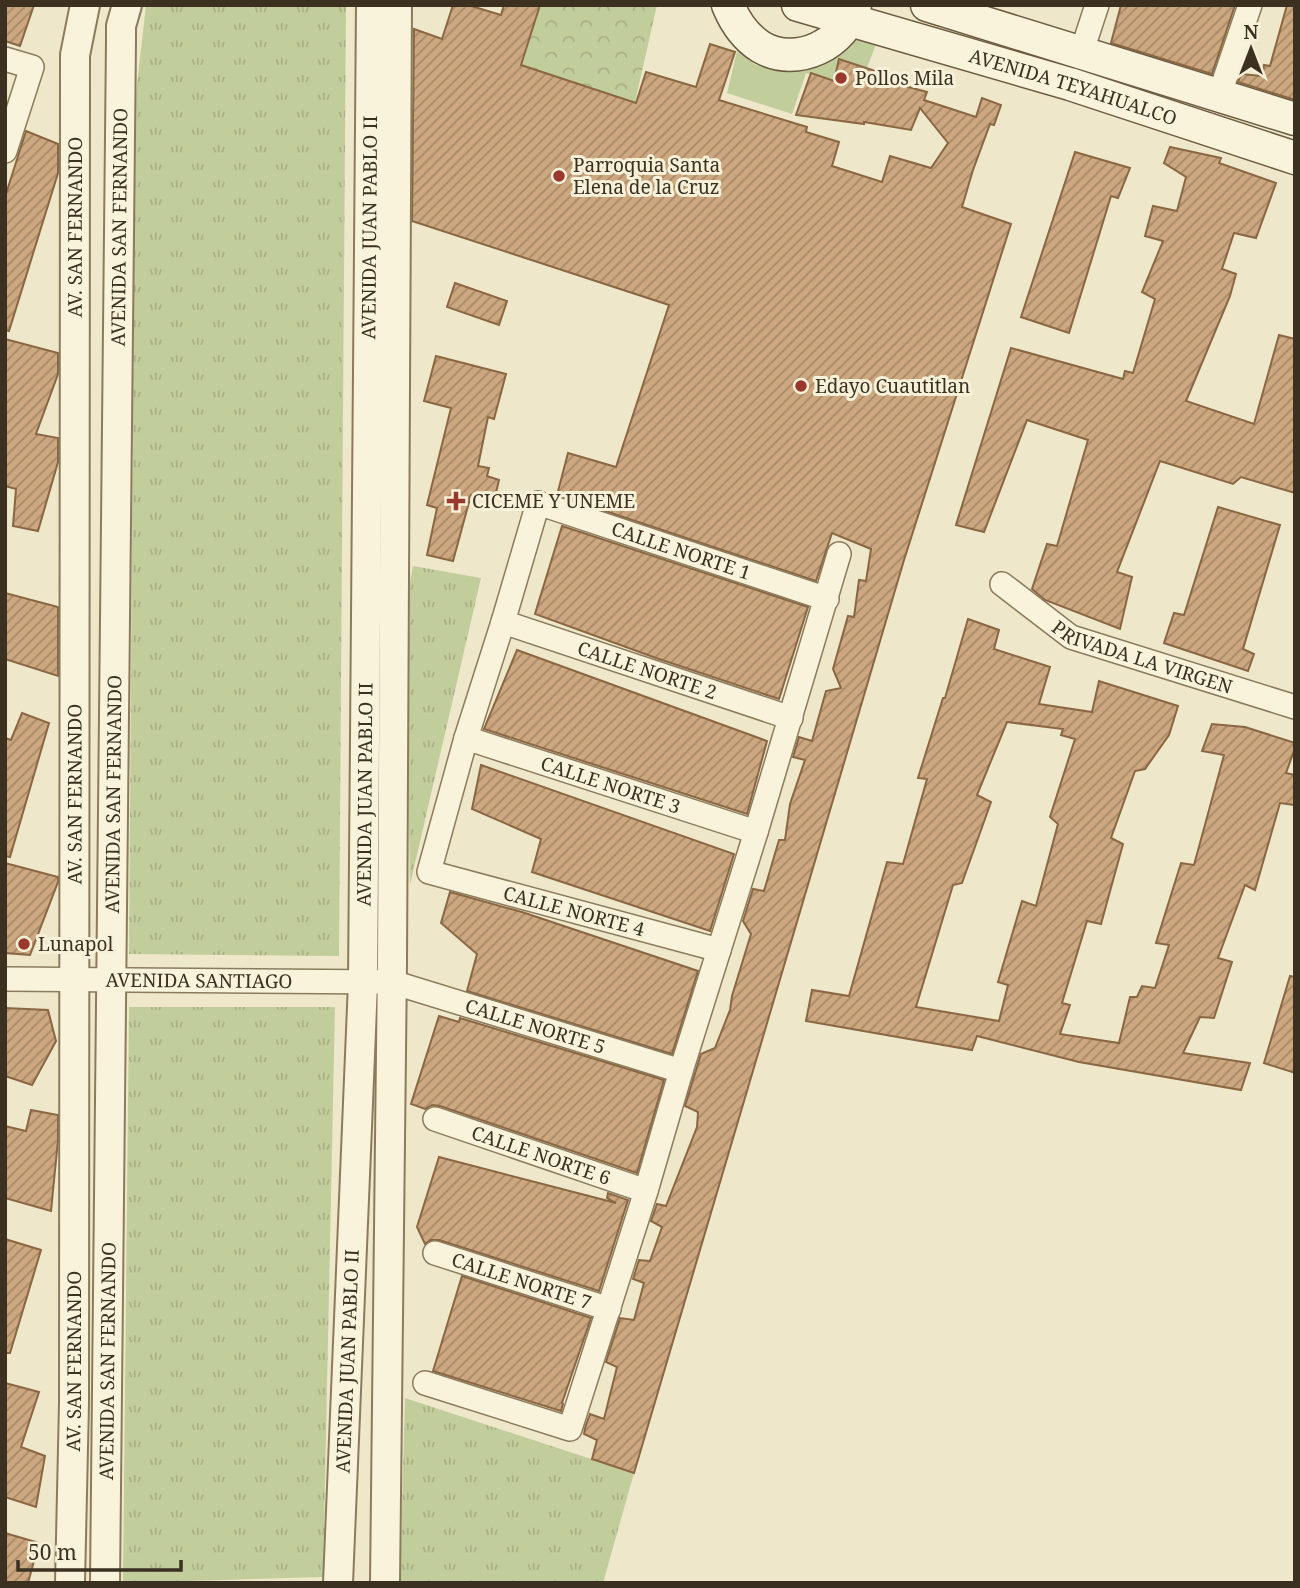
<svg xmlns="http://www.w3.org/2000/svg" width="1300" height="1588" viewBox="0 0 1300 1588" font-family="'Noto Serif',serif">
  <defs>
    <pattern id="grass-tufts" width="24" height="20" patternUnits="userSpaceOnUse" patternTransform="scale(1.75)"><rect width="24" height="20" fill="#c2cd9c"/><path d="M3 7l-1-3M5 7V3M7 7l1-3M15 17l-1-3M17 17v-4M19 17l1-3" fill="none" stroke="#a8b086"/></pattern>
    <pattern id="forest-crowns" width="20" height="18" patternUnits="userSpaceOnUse" patternTransform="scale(1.75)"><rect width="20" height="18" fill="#c2cd9c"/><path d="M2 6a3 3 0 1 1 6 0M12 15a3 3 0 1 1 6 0" fill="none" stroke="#a8b086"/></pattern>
    <pattern id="building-hatch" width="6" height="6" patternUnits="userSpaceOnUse" patternTransform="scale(1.75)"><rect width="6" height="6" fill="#cca77f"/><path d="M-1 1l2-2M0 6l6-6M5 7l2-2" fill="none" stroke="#a78968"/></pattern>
  </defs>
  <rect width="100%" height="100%" fill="#efe7c9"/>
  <!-- grass -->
  <g fill="url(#grass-tufts)">
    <path d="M146 5H346L339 956 129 954 135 102Z"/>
    <path d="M413 566 481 578 410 885 405 609Z"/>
    <path d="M129 1007H335L323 1577 123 1583Z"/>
    <path d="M405 1398 634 1473 603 1583H400Z"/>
  </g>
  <!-- forest -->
  <path fill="url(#forest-crowns)" d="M540 5H657L635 102 522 65Z"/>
  <!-- garden -->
  <path fill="#c2cd9c" d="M842 38 866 41 876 44 867 68 840 59 834 81 806 73 792 114 727 93 737 51 756 65 778 69Z"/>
  <!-- building -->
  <g fill="url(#building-hatch)" stroke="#8a6743" stroke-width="2" fill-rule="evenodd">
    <path d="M5 5H34L20 46 5 41Z"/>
    <path d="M453 5H468L501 15 504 5H540L521 65 636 103 646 72 696 87 710 44 735 52 719 100 807 127 806 132 839 142 832 166 882 182 890 156 931 168 948 143 920 108 911 130 864 122V124L796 115 811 73 834 81 839 59 881 73 879 79 927 92 924 100 976 117 982 98 1001 105 994 125 990 124 973 170 962 207 1011 224 904 560 634 1473 592 1459 597 1440 584 1434 585 1428 590 1414 604 1419 617 1367 606 1362 620 1318 634 1320 644 1283 633 1279 639 1260 650 1261 662 1227 651 1221 657 1204 666 1206 697 1127 698 1112 685 1106 701 1054 715 1048 730 1010 732 996 751 934 743 921 753 889 764 891 779 840H785L790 804 805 760 793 757 799 737 812 741 826 691 841 688 833 669 848 616 854 617 859 580 866 581 871 549 832 533 816 581 557 495 568 453 616 467 669 305 412 221 414 29 442 39Z"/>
    <path d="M1121 5H1235L1212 74 1111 43Z"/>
    <path d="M1287 5H1295V100L1238 82 1241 74 1262 76 1264 65 1270 66Z"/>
    <path d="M26 131 58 144V173L9 331 5 330V197Z"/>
    <path d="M1170 147 1221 158 1219 163 1276 183 1256 238 1234 233 1222 269 1236 274 1230 296 1186 401 1254 424 1279 335 1295 339V493L1241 477 1233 484 1160 461 1117 572 1132 577 1120 629 1045 600 1032 589 1047 544 1057 546 1088 440 1027 420 984 532 956 525 1011 348 1123 379 1125 371 1133 373 1155 299 1142 292 1163 241 1145 236 1153 206 1177 211 1186 177 1164 163Z"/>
    <path d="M1075 152 1130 168 1118 198 1111 196 1069 333 1021 317Z"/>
    <path d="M455 283 507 301 499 325 447 307Z"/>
    <path d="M5 339 58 353V374L36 434 58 438V462L38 531 13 526 16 489 5 486Z"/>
    <path d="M436 356 506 374 494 419 488 417 478 466 489 468 487 476 499 480 494 501 471 495 453 561 427 555 437 508 427 505 451 408 424 401Z"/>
    <path d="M1218 507 1280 525 1243 649 1254 654 1248 671 1164 643 1174 613 1184 615Z"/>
    <path d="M562 526 808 607 779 699 656 658 535 614Z"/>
    <path d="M5 593 58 607V676L5 659Z"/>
    <path d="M968 619 999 630 994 649 1050 667 1039 704 1092 712 1099 681 1178 706 1169 735 1145 769 1135 771 1111 838 1123 844 1101 924 1087 921 1062 1003 1070 1005 1060 1034 1119 1043 1130 997H1137L1142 986 1155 988 1169 945 1156 943 1181 863 1194 865 1224 755 1202 751 1212 724 1245 727 1295 743V748L1286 773 1295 775V805L1280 803 1255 890 1245 885 1218 958 1232 962 1214 1018 1200 1017 1183 1053 1250 1063 1241 1090 1079 1062 977 1036 972 1050 806 1021 812 990 849 996 887 862 903 864 927 779 918 778 943 698H945ZM1007 722 1063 729 1061 735 1075 739 1050 817 1058 824 1036 906 1022 901 998 982 1008 985 999 1021 916 1007 953 885 962 883 991 802 977 795Z"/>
    <path d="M517 650 767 741 747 814 484 729Z"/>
    <path d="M22 713 49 723 10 857 5 856V738L11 740Z"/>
    <path d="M481 765 734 854 710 931 532 872 541 839 472 809Z"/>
    <path d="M5 863 58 877V882L30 955 5 953Z"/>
    <path d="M450 892 522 912 698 971 672 1054 467 991 477 954 441 923Z"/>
    <path d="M1290 976 1295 977V1073L1264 1063Z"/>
    <path d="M5 1008 48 1010 56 1041 32 1085 5 1076Z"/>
    <path d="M439 1016 459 1022 460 1018 664 1080 637 1173 440 1106 432 1105 425 1109 411 1104Z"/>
    <path d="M31 1110 58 1115V1140L51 1211 5 1198V1126L26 1131Z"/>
    <path d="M439 1157 616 1203 607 1198 608 1193 628 1200 599 1291 439 1240H431L425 1244 417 1227Z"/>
    <path d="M5 1239 41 1250 10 1353H5Z"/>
    <path d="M462 1276 591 1318 562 1403 563 1404 561 1411 433 1371Z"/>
    <path d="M5 1383 39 1392 21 1447 45 1456 36 1507 5 1497Z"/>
    <path d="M5 1533 39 1543 28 1583H5Z"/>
  </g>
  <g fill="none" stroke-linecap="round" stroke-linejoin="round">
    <defs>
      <g id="minor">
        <path d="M1081 54 1097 5"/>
        <path d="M5 59 32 67 5 151"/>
        <path d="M1219 96 1250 5"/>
        <path id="s1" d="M1002 584 1071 637 1295 707"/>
        <path id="s2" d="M503 622 791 718"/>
        <path id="s3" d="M466 738 756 832"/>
        <path id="s4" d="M719 950 429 872 466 738 503 622 538 503 827 599"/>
        <path id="s5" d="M5 979 392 982 681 1071"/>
        <path id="s6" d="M435 1119 646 1191"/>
        <path id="s7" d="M435 1253 609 1309"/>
        <path d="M425 1383 570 1429 646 1191 681 1071 756 832 839 554"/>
      </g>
      <g id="tertiary">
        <path id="s8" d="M70 1583 74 1403 75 55 85 5"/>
        <path id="s9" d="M105 1583 121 40V26L127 5"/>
        <path id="s10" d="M338 1583 363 983 371 5"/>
        <path d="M385 1583 392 963 397 5"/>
      </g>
      <g id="secondary">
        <path d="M728 5C735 22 745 37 761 47 797 68 845 44 855 5"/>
        <path id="s11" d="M798 5 1070 84 1295 158"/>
        <path d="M927 5 1295 119"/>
      </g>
    </defs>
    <!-- minor casing -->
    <use href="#minor" stroke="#8b7b5d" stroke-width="26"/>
    <!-- tertiary casing -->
    <use href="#tertiary" stroke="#8b7b5d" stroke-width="32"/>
    <!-- secondary casing -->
    <use href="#secondary" stroke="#6d5b40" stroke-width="35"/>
    <!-- minor -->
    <use href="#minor" stroke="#f9f3dc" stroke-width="23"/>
    <!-- tertiary -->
    <use href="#tertiary" stroke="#f9f3dc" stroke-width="28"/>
    <!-- secondary -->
    <use href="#secondary" stroke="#f9f3dc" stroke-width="32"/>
  </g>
  <!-- markers -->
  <g fill="#9a382d" stroke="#f6f1d8" stroke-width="2.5">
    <circle cx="841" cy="78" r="7"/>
    <circle cx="559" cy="176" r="7"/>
    <circle cx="801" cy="386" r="7"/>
    <path d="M452.5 490.5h7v7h7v7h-7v7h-7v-7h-7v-7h7z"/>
    <circle cx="24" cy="944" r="7"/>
  </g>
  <g text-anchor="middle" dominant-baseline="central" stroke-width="6" stroke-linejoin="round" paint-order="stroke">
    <!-- poi labels -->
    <g font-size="19" fill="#3c3121" stroke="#f6f1d8" text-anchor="start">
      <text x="855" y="78">Pollos Mila</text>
      <text x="573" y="165">Parroquia Santa<tspan x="573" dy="22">Elena de la Cruz</tspan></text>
      <text x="815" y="386">Edayo Cuautitlan</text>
      <text x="472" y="501">CICEME Y UNEME</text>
      <text x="38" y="944">Lunapol</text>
    </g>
    <!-- street labels -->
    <g font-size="19" fill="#3c3121" stroke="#f6f1d8">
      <text stroke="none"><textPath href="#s11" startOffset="287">AVENIDA TEYAHUALCO</textPath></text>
      <text stroke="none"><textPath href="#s8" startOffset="1356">AV. SAN FERNANDO</textPath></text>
      <text stroke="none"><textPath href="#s9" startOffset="1356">AVENIDA SAN FERNANDO</textPath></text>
      <text stroke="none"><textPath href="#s10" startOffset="1356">AVENIDA JUAN PABLO II</textPath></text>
      <text stroke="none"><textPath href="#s4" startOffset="836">CALLE NORTE 1</textPath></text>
      <text stroke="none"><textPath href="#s1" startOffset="161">PRIVADA LA VIRGEN</textPath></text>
      <text stroke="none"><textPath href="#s2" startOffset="152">CALLE NORTE 2</textPath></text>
      <text stroke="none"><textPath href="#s3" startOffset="152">CALLE NORTE 3</textPath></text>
      <text stroke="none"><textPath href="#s8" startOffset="789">AV. SAN FERNANDO</textPath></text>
      <text stroke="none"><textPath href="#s9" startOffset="789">AVENIDA SAN FERNANDO</textPath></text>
      <text stroke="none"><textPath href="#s10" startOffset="789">AVENIDA JUAN PABLO II</textPath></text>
      <text transform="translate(574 911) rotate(15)">CALLE NORTE 4</text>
      <text stroke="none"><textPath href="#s5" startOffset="194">AVENIDA SANTIAGO</textPath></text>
      <text stroke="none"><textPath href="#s5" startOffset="537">CALLE NORTE 5</textPath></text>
      <text stroke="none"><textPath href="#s6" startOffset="112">CALLE NORTE 6</textPath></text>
      <text stroke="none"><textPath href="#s7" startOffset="91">CALLE NORTE 7</textPath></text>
      <text stroke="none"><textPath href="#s8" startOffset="222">AV. SAN FERNANDO</textPath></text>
      <text stroke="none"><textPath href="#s9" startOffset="222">AVENIDA SAN FERNANDO</textPath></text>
      <text stroke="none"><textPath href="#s10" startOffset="222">AVENIDA JUAN PABLO II</textPath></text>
    </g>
  </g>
  <!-- border -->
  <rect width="1300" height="1588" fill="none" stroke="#3c3121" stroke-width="14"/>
  <!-- north arrow -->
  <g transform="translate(1251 49)" stroke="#f6f1d8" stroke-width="5" paint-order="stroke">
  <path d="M0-5L12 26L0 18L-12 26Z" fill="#3c3121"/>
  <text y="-10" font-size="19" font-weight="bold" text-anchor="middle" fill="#3c3121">N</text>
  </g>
  <!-- scale -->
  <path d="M18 1560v10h163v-10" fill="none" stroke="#3c3121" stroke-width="3.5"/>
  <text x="28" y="1560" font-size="21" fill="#3c3121" stroke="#f6f1d8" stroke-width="5" paint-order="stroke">50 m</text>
</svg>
